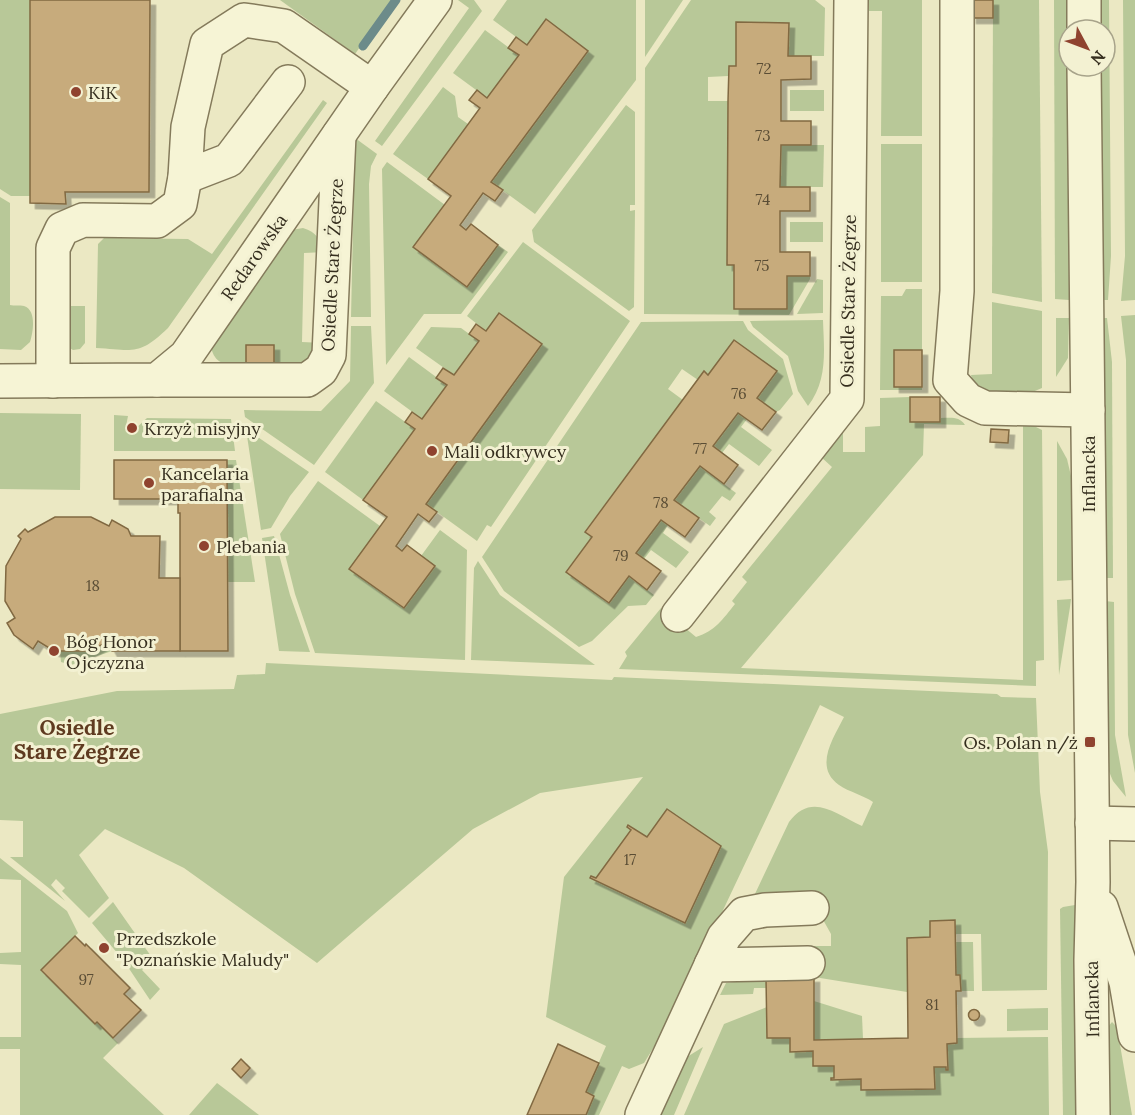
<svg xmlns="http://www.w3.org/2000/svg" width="1135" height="1115" viewBox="0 0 1135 1115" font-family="Lora,serif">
  <defs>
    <filter id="shadow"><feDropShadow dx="5.5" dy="5.5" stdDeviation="0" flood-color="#0004"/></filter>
  </defs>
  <rect width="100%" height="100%" fill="#ebe8c3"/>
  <!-- green -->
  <g fill="#b8c898">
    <path d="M0 0H30V196H11L0 189Z"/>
    <path d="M280 0H393L355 54Z"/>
    <path d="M458 0H474L482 11 382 146 375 141 469 8Z"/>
    <path d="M507 0H636V80L535 214 491 182 588 51 546 20 527 45 493 20Z"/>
    <path d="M645 0H683L645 57Z"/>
    <path d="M691 0H815L825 8 824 56H788L789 23 736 22V66H729L728 76 708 77V101H728L734 265 787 276H810V279L789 315 644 314 645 68Z"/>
    <path d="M869 0H922V136H881L882 11H869Z"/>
    <path d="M993 0H1039L1042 302 992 293Z"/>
    <path d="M1054 0H1066L1068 15 1069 300 1055 299Z"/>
    <path d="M1102 0H1109L1111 256 1108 300H1103L1101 66H1105V30H1101Z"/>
    <path d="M1123 0H1135V300L1121 301 1125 256Z"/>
    <path d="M485 30 519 55 487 98 453 73Z"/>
    <path d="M443 87 455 96 458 117 468 124 428 179 393 154Z"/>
    <rect x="790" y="90" width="34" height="21"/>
    <path d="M323 100 327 103 168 328C139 356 134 350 96 348L98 244 104 238 188 239 212 254Z"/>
    <path d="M626 105 635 112V205H630V211L635 210 634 307 629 311 534 242 532 230Z"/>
    <path d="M355 138 377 154 371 166 369 184 371 317H351Z"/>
    <rect x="881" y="144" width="41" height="138"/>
    <path d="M781 145H824L823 187H780Z"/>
    <path d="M387 162 445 205 467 286 498 245 508 252 461 314H424L386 365 382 169Z"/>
    <path d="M0 197 10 203V305C14 306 20 305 24 306 37 310 33 333 30 342L21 350 0 349Z"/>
    <rect x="790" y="222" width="33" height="20"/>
    <path d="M303 228C317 232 320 240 325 252L304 253 302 342 323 343 306 363H274V345H246V363C241 366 238 365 232 365 217 364 212 356 210 342L286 231Z"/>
    <path d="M523 242 630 321 491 527 487 525 477 541 426 504 486 331 467 316Z"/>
    <path d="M817 279 823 280V313L797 314Z"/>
    <path d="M906 289H922V350H894V387H922V390H880L881 296H902Z"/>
    <path d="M992 302 1042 311V388L1030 393 983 392 973 382 971 375 992 374Z"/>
    <path d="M70 306H85V343L80 349 73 350 68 347 66 308Z"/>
    <path d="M1135 315V773L1128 735 1126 360 1121 316Z"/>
    <path d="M1056 318H1069L1068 358 1056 377Z"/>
    <path d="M1103 318H1107L1112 362 1113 578H1105Z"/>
    <path d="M823 320C824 351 828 380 808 406L798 391 788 356 753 327 750 321Z"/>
    <path d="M743 321 748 330 783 359 793 394 780 410 776 412 757 398 704 372 698 380 682 369 668 389 683 400 585 531 592 537 566 571 608 603 629 576 654 595 646 605 628 606 592 641 579 647 504 591 482 557 641 322Z"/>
    <path d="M351 326H371L374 383 314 465 245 417 244 410 321 411 350 381Z"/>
    <path d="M431 327 461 328 479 341 454 375 416 348Z"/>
    <path d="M409 357 447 385 422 419 384 391Z"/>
    <path d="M910 397 940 422 941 418C951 418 959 416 965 425L924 424 923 455 741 668 1023 680V425L983 426 987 422 1032 425 1042 430 1044 660 1036 661V686L619 669 627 656 625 652 661 608 696 637C715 631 723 619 735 604L732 601 747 582 742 577 832 467 821 457 843 430V452H865V427L880 426V398Z"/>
    <path d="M376 401 415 429 363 500 325 472Z"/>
    <path d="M0 413 81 414 80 490 0 489Z"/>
    <path d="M738 413 747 419 741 427 772 450 759 466 729 444 722 453 713 446Z"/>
    <path d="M114 415 128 416 126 426 129 431H133L147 418 231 419 235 451H114Z"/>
    <path d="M246 429 309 472 290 496 271 528 261 530Z"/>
    <path d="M1057 441 1067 459 1071 476 1072 580 1057 581Z"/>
    <path d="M227 460H236L255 582H227Z"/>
    <path d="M700 466 736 493 730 501 722 496 709 512 716 518 710 526 674 500Z"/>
    <path d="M318 481 380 526 350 569 404 608 435 566 421 556 440 530 467 550 465 660 315 653 295 594 280 534Z"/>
    <path d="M661 520 668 525 663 533 689 552 676 568 651 550 644 559 636 553Z"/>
    <path d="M274 536 290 595 310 652 279 651 262 538Z"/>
    <path d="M478 561 500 595 595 665 471 660 474 568Z"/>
    <path d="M1071 599 1070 607 1059 675 1057 600Z"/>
    <path d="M1105 601 1114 602 1115 735 1126 797 1113 781 1108 769Z"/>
    <path d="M107 642 112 651 71 665 61 662 60 651H90Z"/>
    <path d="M266 663 612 680 614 677 997 694 1001 697 1036 698 1040 792 1048 852 1047 990 982 991 981 934H956L955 920 930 921V937L907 938V992L814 977 813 946H831V934L817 909 754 896 789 822C811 792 835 813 862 826L873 802C863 795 849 792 839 785 813 767 834 737 844 717L820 705 673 1016 644 1063 629 1069 622 1066 599 1115H586L594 1096 586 1092 606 1046 546 1017 564 877 643 777 540 793 473 829 317 963 184 868 105 829 79 855 109 898 89 918 62 891 65 888 56 879 51 885 65 901 10 857H23V821L0 820V714L117 691 234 689 237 675 265 674Z"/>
    <path d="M0 858 67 911 78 933 41 971 95 1023 97 1022 118 1043 103 1058 164 1115H20V1049H0V1037H21V965L0 964V953L21 952V880L0 879Z"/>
    <path d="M113 902 153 959 142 970 160 989 150 1000 124 961 92 923Z"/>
    <path d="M1075 905 1077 1115H1063L1060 909 1063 907Z"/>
    <path d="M956 942H973L974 991H961L960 975H956Z"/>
    <path d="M766 978 767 988H754L753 994 720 995 726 983Z"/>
    <path d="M814 1001 862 1016 863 1039 814 1040Z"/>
    <path d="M767 1007V1038H790V1052L813 1051V1066H834V1078H831V1080L861 1079 862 1090 934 1089V1067H946L948 1070 947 1044 957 1043V1038L1048 1037 1049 1115H684L724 1024Z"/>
    <path d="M1048 1008V1030L1007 1031V1009Z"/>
    <path d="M1112 1022 1117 1027 1132 1115H1109L1108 1027Z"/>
    <path d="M703 1047 674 1115H652L681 1054 687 1057Z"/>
    <path d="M217 1083 259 1115H189Z"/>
  </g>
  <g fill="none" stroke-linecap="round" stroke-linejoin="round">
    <!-- stream -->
    <path stroke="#6c8b8a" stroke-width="9" d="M363 46 396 0"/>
  </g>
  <!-- building -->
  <g fill="#c7ab7b" stroke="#816942" stroke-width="1.5" filter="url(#shadow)">
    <path d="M30 0H150L149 192H65L66 204 30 203Z"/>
    <rect x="971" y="0" width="22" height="18"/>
    <path d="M546 19 588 51 491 182 503 190 495 201 483 193 460 225 466 230 471 224 498 245 467 287 413 247 451 196 428 179 480 108 469 100 477 90 487 98 519 55 508 48 516 37 527 45Z"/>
    <path d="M736 22 789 23 788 56H811V79L781 80V121H811V145H781L780 187H810V211H780V252H810V276H787V309H734V265H727L728 101 729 66H736Z"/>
    <path d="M499 313 542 344 426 504 437 512 429 522 418 514 396 546 402 551 407 545 435 566 404 608 349 569 387 517 363 500 415 429 405 422 412 412 422 419 447 385 436 378 443 368 454 375 479 341 469 334 476 324 486 331Z"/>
    <path d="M734 340 777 371 757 398 776 412 762 430 738 413 713 446 738 465 724 484 700 466 674 500 699 518 685 537 661 520 636 553 661 571 647 590 629 576 609 603 566 572 592 537 585 532 704 371 708 375Z"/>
    <rect x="246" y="345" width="28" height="18"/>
    <rect x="894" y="350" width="28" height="37"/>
    <rect x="910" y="397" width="30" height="25"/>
    <path d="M991 429 1009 430 1008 443 990 442Z"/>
    <path d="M114 460H227L228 651H180V513H178V499H114Z"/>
    <path d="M55 517H91L109 526 112 520 128 529 131 536H160L159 578H180V651H112L107 642 90 651H54L38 641 33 649 14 635 7 623 15 618 5 601 6 566 21 539 18 536 25 529 28 532Z"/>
    <path d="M667 809 721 846 685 923 590 878 591 876 596 878 631 830 627 827 628 825 647 837Z"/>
    <path d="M955 920 956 975H960L961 991H956L957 1043 947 1044 948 1070H946V1067H934L935 1089 861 1090V1079L831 1080V1078H834V1066H813V1051L790 1052V1038H767L766 978 814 977V1040L908 1038 907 938 930 937V921Z"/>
    <path d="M75 936 85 946 86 944 130 988 124 994 141 1010 113 1038 97 1022 95 1024 41 970Z"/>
    <circle cx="974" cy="1015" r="5.5"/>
    <path d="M558 1044 599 1063 586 1092 594 1096 586 1115H527Z"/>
    <path d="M241 1059 250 1068 241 1078 232 1069Z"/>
  </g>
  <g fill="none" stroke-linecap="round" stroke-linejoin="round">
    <defs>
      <g id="minor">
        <path d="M957 0V291L950 380 968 400 985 408 1088 410"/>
        <path d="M1084 0V30"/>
        <path d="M1084 66 1093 882 1091 960 1093 1115"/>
        <path d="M185 177 229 160 288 82"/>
        <path d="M157 380H307L321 370 329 355 339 135"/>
        <path d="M0 381 157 380 186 356 372 87 435 0"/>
        <path d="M53 381V248L62 229 83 220 157 221 180 204 185 177 188 127 207 44 244 20 284 26 372 87"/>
        <path d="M678 615 847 399 851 0"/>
        <path d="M1092 823 1135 824"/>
        <path d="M1101 907 1126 982 1135 1035"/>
        <path d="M711 965 808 963"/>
        <path d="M642 1115 724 937 744 914 765 910 812 908"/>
      </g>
    </defs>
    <!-- minor casing -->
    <use href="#minor" stroke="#847a5b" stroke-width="36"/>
    <!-- minor -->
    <use href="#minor" stroke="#f6f4d5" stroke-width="33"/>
  </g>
  <!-- markers -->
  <g fill="#8f432f" stroke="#f3f1d2" stroke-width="2">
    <circle cx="76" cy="92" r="6"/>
    <circle cx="132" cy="428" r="6"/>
    <circle cx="432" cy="451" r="6"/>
    <circle cx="149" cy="483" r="6"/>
    <circle cx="204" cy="546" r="6"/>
    <circle cx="54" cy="651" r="6"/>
    <rect x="1084" y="736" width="12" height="12" rx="3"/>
    <circle cx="104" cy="948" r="6"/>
  </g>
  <g text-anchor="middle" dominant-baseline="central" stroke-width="6" stroke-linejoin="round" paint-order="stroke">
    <!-- number labels -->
    <g font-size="15" fill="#5a4d35">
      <text x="764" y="68">72</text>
      <text x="763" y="135">73</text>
      <text x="763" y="199">74</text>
      <text x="762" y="265">75</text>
      <text x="739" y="393">76</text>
      <text x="700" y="448">77</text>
      <text x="661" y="502">78</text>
      <text x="621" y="555">79</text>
      <text x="93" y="585">18</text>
      <text x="630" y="859">17</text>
      <text x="86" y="979">97</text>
      <text x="932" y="1004">81</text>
    </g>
    <!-- poi labels -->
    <g font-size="18" fill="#352e1e" stroke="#f3f1d2" text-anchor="start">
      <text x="88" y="92">KiK</text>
      <text x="144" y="428">Krzyż misyjny</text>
      <text x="444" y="451">Mali odkrywcy</text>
      <text x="161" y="473">Kancelaria<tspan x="161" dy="21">parafialna</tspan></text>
      <text x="216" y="546">Plebania</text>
      <text x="66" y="641">Bóg Honor<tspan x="66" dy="21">Ojczyzna</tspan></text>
      <text x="1078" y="742" text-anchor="end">Os. Polan n/ż</text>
      <text x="116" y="938">Przedszkole<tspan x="116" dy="21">"Poznańskie Maludy"</tspan></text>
    </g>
    <!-- street labels -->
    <g font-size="18" fill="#352e1e" stroke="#f3f1d2">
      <text transform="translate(254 257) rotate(-55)">Redarowska</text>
      <text transform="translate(332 265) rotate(-87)">Osiedle Stare Żegrze</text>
      <text transform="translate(848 301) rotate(-89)">Osiedle Stare Żegrze</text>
      <text transform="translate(1088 474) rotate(-90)">Inflancka</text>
      <text transform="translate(1092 999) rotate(-91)">Inflancka</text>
    </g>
    <!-- quarter labels -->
    <g font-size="21" font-weight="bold" fill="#5f3b20" stroke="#f3f1d2">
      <text x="77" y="727">Osiedle<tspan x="77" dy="24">Stare Żegrze</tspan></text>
    </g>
  </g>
  <!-- north arrow -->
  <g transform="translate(1087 48) rotate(131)"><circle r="28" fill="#f3f1d2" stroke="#a7a38a" stroke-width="1.5"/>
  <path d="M0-4.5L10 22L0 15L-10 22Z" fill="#8f432f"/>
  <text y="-9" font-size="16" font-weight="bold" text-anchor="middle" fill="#352e1e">N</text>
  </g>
</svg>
